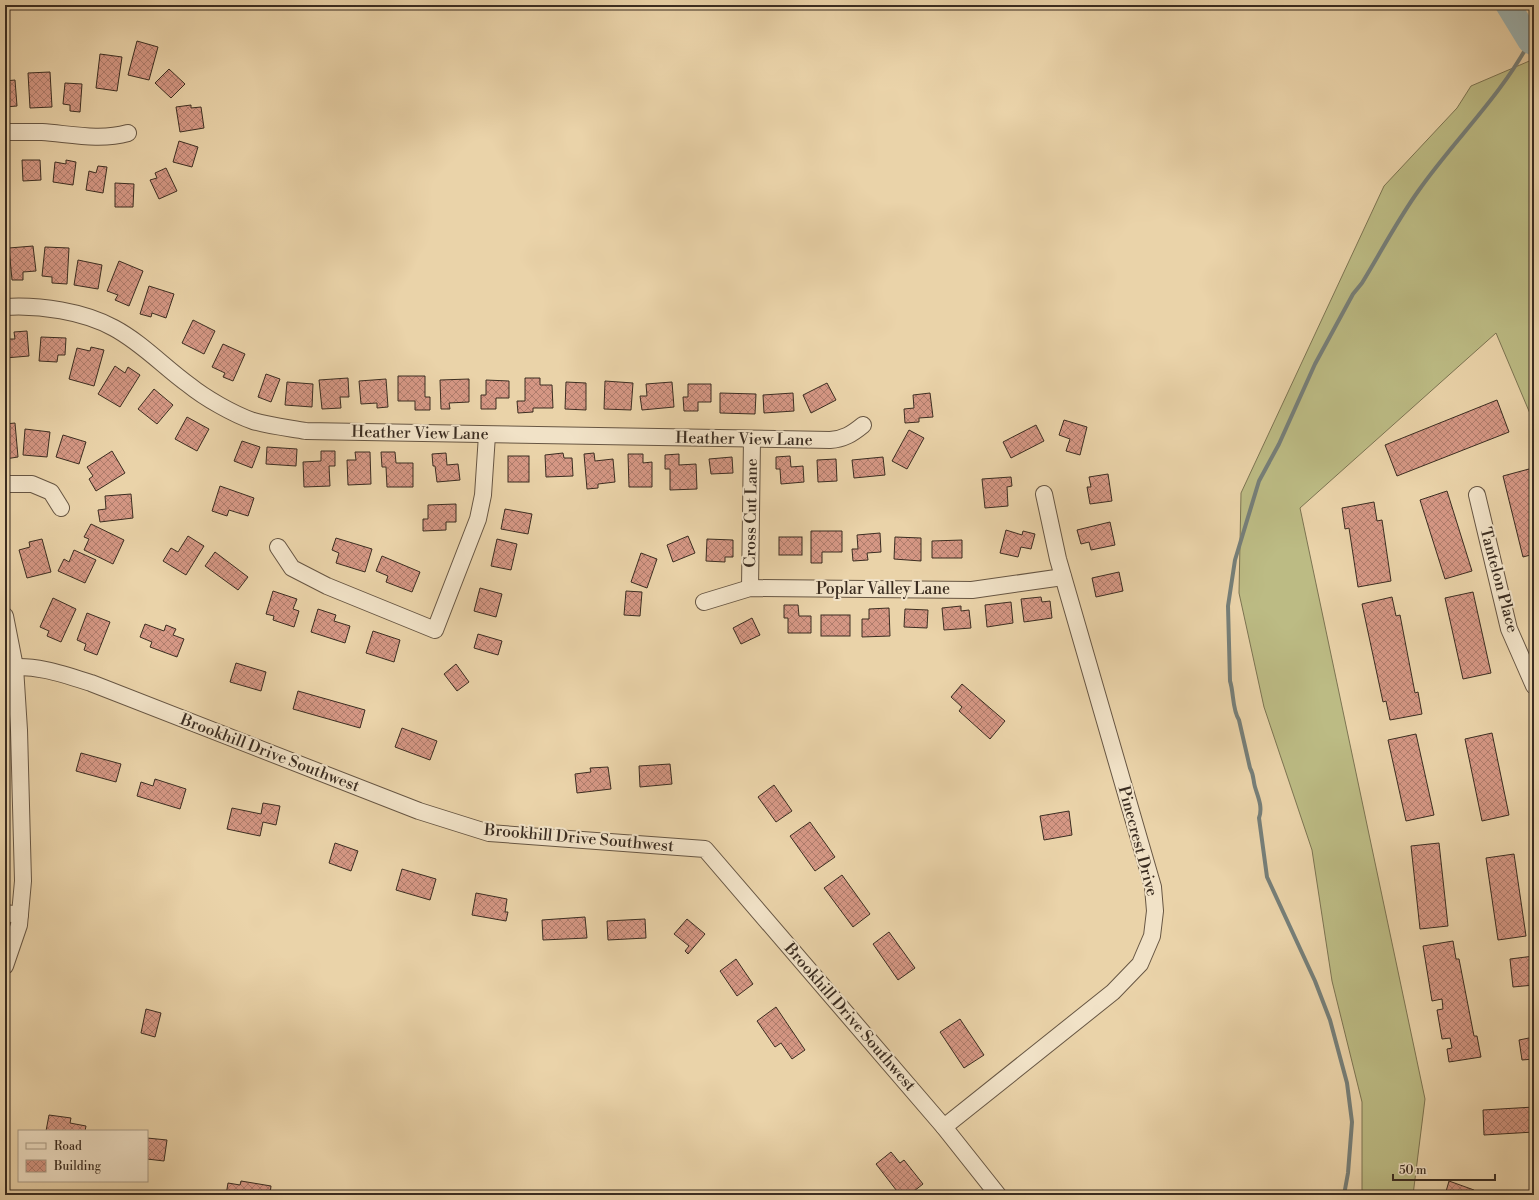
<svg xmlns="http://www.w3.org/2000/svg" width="1539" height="1200" viewBox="0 0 1539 1200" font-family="'Libre Bodoni',serif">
  <defs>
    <pattern id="building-cross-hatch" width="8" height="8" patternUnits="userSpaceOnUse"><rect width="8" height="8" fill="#d59784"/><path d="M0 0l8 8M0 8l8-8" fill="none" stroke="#ae7c6c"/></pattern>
  </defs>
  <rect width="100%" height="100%" fill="#ead3a9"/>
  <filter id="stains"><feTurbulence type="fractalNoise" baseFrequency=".005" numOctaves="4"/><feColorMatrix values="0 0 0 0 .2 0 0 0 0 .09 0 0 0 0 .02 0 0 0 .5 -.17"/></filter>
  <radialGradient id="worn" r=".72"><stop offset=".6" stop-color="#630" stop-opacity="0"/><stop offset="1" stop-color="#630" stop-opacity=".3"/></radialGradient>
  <!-- grass -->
  <path fill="#bcbb84" stroke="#7c7452" d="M1534 59V423L1496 333 1300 508 1425 1099 1413 1195H1362V1102L1332 981 1312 850 1264 707 1239 593 1241 493 1384 186 1457 108 1471 86Z"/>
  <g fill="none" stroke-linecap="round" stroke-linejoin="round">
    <!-- stream -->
    <path stroke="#767f79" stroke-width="4" d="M1344 1195 1348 1173 1352 1122 1347 1083 1330 1020 1315 981 1267 877 1259 818C1263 807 1258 797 1255 787 1253 780 1254 775 1250 768L1239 720C1232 709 1234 693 1230 681L1228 606 1235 560 1259 481 1279 444 1315 364 1353 294 1362 283C1381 252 1398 219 1419 190 1455 139 1501 96 1530 41"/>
    <!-- river -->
    <path stroke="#9db5b4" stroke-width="25" d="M1508 5 1530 41 1534 43"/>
  </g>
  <!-- building -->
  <g fill="url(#building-cross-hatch)" stroke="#3b2d21">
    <path d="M137 41 158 47 149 80 128 75Z"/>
    <path d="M100 54 122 57 117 91 96 88Z"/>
    <path d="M169 69 185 84 171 98 155 83Z"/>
    <path d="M50 72 52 107 30 108 28 73Z"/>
    <path d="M15 80 17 106 5 107V81Z"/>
    <path d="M65 83 82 84 80 112 70 111V105L63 104Z"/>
    <path d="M191 105V108L201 107 204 128 180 132 176 107Z"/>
    <path d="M179 141 198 147 192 167 173 162Z"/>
    <path d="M5 158 8 184 5 185Z"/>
    <path d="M22 160H40L41 180 23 181Z"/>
    <path d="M66 160 76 162 73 185 53 182 55 162 66 164Z"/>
    <path d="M98 166 107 167 103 193 86 190 89 171 96 173Z"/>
    <path d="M166 168 177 191 159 199 150 180 157 178 155 173Z"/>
    <path d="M115 183 134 184 133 207H115Z"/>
    <path d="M33 246 36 271 23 272V280H12L9 248Z"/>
    <path d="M45 247 69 248 67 284 52 283V277L42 276Z"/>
    <path d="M78 260 102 265 98 289 74 285Z"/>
    <path d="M119 261 143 271 129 306 115 300 118 295 107 291Z"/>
    <path d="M149 286 174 294 166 318 152 313 151 317 140 314Z"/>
    <path d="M193 320 215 331 204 354 182 343Z"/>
    <path d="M27 331 29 356 5 358V339H15L14 332Z"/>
    <path d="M41 337 66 338 65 355H58L57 362 39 361Z"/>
    <path d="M223 344 245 354 233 381 223 377 225 373 212 367Z"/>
    <path d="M91 347 104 350 94 386 69 379 77 348 90 351Z"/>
    <path d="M115 366 125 373 128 367 140 375 120 407 98 394Z"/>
    <path d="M266 374 280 379 271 402 258 397Z"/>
    <path d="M398 376H425V397H430V410H415V401H398Z"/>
    <path d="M348 378 349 397H340L341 408 322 409 319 380Z"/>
    <path d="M525 378H540V385H552L553 408H533V412L518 413 517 401H525Z"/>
    <path d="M386 379 388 407 377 408V403L361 404 359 381Z"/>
    <path d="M469 379V402L449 403 450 409H441L440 380Z"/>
    <path d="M486 380 509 381V398H496V409H481V395H486Z"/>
    <path d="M605 381 633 383 631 410 604 409Z"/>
    <path d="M287 382 313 384 312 407 285 405Z"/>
    <path d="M566 382 586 383V410L565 409Z"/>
    <path d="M672 382 674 407 642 410 640 396H647L646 384Z"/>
    <path d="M827 383 836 400 811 413 803 395Z"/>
    <path d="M688 384H711V402H698V411H684L683 397H688Z"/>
    <path d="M154 389 173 405 157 424 138 409Z"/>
    <path d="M720 393 756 394 755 414 720 413Z"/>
    <path d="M793 393 794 411 764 413 763 395Z"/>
    <path d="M930 393 933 417 919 418V422L905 423 904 409 914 408 913 395Z"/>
    <path d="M1497 400 1509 432 1397 476 1385 445Z"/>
    <path d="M187 417 209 429 197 451 175 439Z"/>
    <path d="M1064 420 1087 427 1080 455 1066 451 1070 439 1059 435Z"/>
    <path d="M15 423 18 457 5 459V424Z"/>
    <path d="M1036 425 1044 441 1011 458 1003 442Z"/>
    <path d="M25 429 50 432 47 457 23 455Z"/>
    <path d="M909 430 924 438 907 469 892 461Z"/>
    <path d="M63 435 86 442 79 464 56 457Z"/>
    <path d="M242 441 260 447 252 468 234 461Z"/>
    <path d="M267 447 297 449 296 466 266 464Z"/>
    <path d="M112 451 125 473 96 491 89 479 93 476 87 467Z"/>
    <path d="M321 451H335V466H329L330 486 304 487 303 462 321 461Z"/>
    <path d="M355 452H370L371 484 348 485 347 460H356Z"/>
    <path d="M381 452H395L396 463H413V487H387L386 467H382Z"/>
    <path d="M446 453 447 465 458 464 460 480 437 482 435 466H433L432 454Z"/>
    <path d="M563 453 564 458H572L573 476 546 477 545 455Z"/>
    <path d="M594 453 595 461 613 459 615 482 598 484V488L587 489 584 454Z"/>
    <path d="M628 454H643V463L652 462V487H629Z"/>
    <path d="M679 454V465L696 464 697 489 670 490V469H665V455Z"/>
    <rect x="508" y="456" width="21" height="26"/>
    <path d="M790 456 791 467 803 466 804 482 781 484 780 469H776V457Z"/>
    <path d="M732 457 733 473 711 474 709 459Z"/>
    <path d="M883 457 885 475 854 478 852 460Z"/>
    <path d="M836 459 837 481 818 482 817 460Z"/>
    <path d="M1529 469 1534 488V554L1523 557 1503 476Z"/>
    <path d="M1108 474 1112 501 1090 504 1087 487H1091L1089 477Z"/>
    <path d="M1011 477 1012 486 1007 487 1008 506 985 508 982 479Z"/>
    <path d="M220 486 254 498 248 516 229 510 227 516 212 511Z"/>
    <path d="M1447 491 1472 571 1445 579 1420 500Z"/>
    <path d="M131 494 133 518 100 522 98 510 106 509 105 496Z"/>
    <path d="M1374 502 1377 521 1382 520 1391 581 1358 587 1349 528 1345 529 1342 508Z"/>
    <path d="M456 504V522H446V530L423 531V519H428V505Z"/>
    <path d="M505 509 532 514 528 534 501 529Z"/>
    <path d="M1110 522 1115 545 1091 550 1089 542 1081 544 1077 530Z"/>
    <path d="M91 524 124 540 113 564 84 550 89 539 84 537Z"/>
    <path d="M1006 530 1022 535 1023 531 1035 534 1031 549 1021 547 1018 557 1000 553Z"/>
    <path d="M811 531H842V552H822V563H811Z"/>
    <path d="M880 533 881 552 867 553 868 560 853 561 852 549H858L857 535Z"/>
    <path d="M188 536 204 546 186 575 163 561 171 548 178 552Z"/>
    <path d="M688 536 695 553 673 562 667 545Z"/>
    <rect x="779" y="537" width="23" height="18"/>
    <path d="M895 537 921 538V561L894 559Z"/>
    <path d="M336 538 372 549 365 572 336 563 339 553 332 550Z"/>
    <path d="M42 539 51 572 27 578 19 550 30 547 29 542Z"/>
    <path d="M497 539 517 544 511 570 491 566Z"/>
    <path d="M707 539 733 540V557H725V562L706 561Z"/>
    <path d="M962 540V558H932V541Z"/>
    <path d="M74 550 96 560 85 583 58 571 64 559 69 562Z"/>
    <path d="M215 552 248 577 238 590 205 566Z"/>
    <path d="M641 553 657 559 647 588 631 582Z"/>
    <path d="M382 556 420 572 412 592 386 582 388 576 376 571Z"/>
    <path d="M1119 572 1123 591 1096 597 1092 578Z"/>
    <path d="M480 588 502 594 496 617 474 611Z"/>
    <path d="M273 591 297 599 293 609 299 611 294 627 273 620 274 616 266 614Z"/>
    <path d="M626 591 642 592 640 616 624 615Z"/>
    <path d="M1473 592 1491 673 1463 679 1445 598Z"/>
    <path d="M1041 597 1042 602 1050 601 1052 618 1024 622 1021 599Z"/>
    <path d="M1392 597 1396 616 1400 615 1415 693 1418 692 1422 714 1390 720 1386 701 1383 702 1362 604Z"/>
    <path d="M53 598 76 609 61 642 47 636 49 631 40 627Z"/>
    <path d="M1011 602 1013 623 987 627 985 605Z"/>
    <path d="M784 605H798L799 616H811V633H788V618H784Z"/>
    <path d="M961 606V611L969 610 971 628 944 630 942 608Z"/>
    <path d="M889 608 890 636 862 637V619H869V609Z"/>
    <path d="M318 609 336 615 334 621 350 626 345 643 311 632Z"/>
    <path d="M905 609 928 610 927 628 904 627Z"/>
    <path d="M87 613 110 622 97 655 84 650 86 644 77 640Z"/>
    <rect x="821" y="615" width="29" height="21"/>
    <path d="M752 618 760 635 741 644 733 628Z"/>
    <path d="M145 624 164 631 166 625 176 629 173 635 184 639 177 657 150 647 152 642 140 637Z"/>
    <path d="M373 631 400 640 394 662 366 653Z"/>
    <path d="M478 634 502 641 498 655 474 648Z"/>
    <path d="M236 663 266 672 261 691 230 682Z"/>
    <path d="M456 664 469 682 457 691 444 674Z"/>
    <path d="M962 684 1005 721 990 739 959 711 962 707 951 697Z"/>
    <path d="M298 691 365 710 360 728 293 709Z"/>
    <path d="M402 728 437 741 430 760 395 747Z"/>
    <path d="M1492 733 1509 815 1482 821 1465 739Z"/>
    <path d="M1416 734 1434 815 1406 821 1388 740Z"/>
    <path d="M81 753 121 764 116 782 76 771Z"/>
    <path d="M670 764 672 784 640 787 639 766Z"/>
    <path d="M608 767 611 789 577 793 575 774 591 772 590 768Z"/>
    <path d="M155 779 186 789 180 809 137 796 141 782 153 786Z"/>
    <path d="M774 785 792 811 776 822 758 797Z"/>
    <path d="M263 803 280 806 276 825 263 822 260 836 227 829 232 808 261 814Z"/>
    <path d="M1069 811 1072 835 1044 840 1040 816Z"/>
    <path d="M810 822 835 857 815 871 790 836Z"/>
    <path d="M335 843 358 851 351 871 329 863Z"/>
    <path d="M1439 843 1448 926 1420 929 1411 846Z"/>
    <path d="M1514 854 1526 936 1498 940 1486 858Z"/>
    <path d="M402 869 436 879 430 900 396 890Z"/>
    <path d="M842 875 870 914 853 927 824 888Z"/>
    <path d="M476 893 507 899 505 912H508L506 921 472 915Z"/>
    <path d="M585 917 587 938 543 940 542 920Z"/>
    <path d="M645 919 646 938 608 940 607 921Z"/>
    <path d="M687 919 705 934 688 954 685 951 689 946 674 934Z"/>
    <path d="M889 932 915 968 898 980 873 944Z"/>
    <path d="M1453 941 1456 959H1459L1474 1036H1477L1481 1057 1449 1062 1447 1049 1452 1048 1450 1038 1442 1039 1437 1010 1443 1009 1442 999 1432 1001 1423 946Z"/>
    <path d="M1534 956V985L1513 987 1510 959Z"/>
    <path d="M736 959 753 984 737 996 720 971Z"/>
    <path d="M776 1007 805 1050 792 1059 781 1043 775 1047 757 1021Z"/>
    <path d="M146 1009 161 1013 155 1037 141 1033Z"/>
    <path d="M960 1019 984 1055 964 1068 940 1032Z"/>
    <path d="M1534 1037V1059L1522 1060 1519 1040Z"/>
    <path d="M1534 1107V1132L1484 1135 1483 1110Z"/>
    <path d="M49 1115 71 1118 70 1123 86 1126 85 1131H46Z"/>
    <path d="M147 1138 167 1140 164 1161 147 1159Z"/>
    <path d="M891 1152 900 1163 904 1160 923 1184 909 1195H900L876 1164Z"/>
    <path d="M241 1181 271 1186 270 1194 276 1195H226L228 1183 240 1185Z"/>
    <path d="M1449 1181 1474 1190 1473 1195H1445Z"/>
  </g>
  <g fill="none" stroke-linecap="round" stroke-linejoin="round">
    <defs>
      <g id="minor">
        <path d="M5 132C17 132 30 132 42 132 70 134 100 141 128 133"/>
        <path d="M5 307C40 305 83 311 114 328 142 343 164 367 189 385 205 398 233 414 253 421 270 426 289 428 306 431L830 440C844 439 852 434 863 425"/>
        <path d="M5 484H32L51 492 61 508"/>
        <path d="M1477 495 1509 629 1534 686"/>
        <path d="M278 547 292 568 327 586 435 630 478 519 483 495 487 435"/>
        <path d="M750 588 752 439"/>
        <path d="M704 602 750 588 972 590 1063 577"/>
        <path d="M5 616 15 667 19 730 23 881 19 925 5 966"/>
        <path d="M5 668C35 664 63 674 91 683L419 811 489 833 705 849 944 1127 998 1195"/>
        <path d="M5 913 20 915"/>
        <path d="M944 1127 1113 992 1140 964 1152 936 1155 911 1153 887 1058 559 1044 494"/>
      </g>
    </defs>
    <!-- minor casing -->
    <use href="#minor" stroke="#675643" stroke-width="18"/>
    <!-- minor -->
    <use href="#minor" stroke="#f1e2c7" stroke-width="16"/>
  </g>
  <g text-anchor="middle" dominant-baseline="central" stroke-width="4" stroke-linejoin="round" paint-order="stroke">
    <!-- street labels -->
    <g font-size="16" fill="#3b2d21" stroke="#f1e2c7">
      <text transform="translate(420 433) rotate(1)">Heather View Lane</text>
      <text transform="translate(744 439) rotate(1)">Heather View Lane</text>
      <text transform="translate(751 513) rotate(-89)">Cross Cut Lane</text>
      <text transform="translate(1499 580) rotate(75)">Tantelon Place</text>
      <text x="883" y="589">Poplar Valley Lane</text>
      <text transform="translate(270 753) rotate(21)">Brookhill Drive Southwest</text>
      <text transform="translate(579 838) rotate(5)">Brookhill Drive Southwest</text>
      <text transform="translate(1138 841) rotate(75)">Pinecrest Drive</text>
      <text transform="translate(850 1017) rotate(49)">Brookhill Drive Southwest</text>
    </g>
  </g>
  <!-- margin -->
  <rect width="1539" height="1200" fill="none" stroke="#ead3a9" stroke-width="20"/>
  <rect x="6" y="6" width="1527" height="1188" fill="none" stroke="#3b2d21" stroke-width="2"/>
  <rect x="10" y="10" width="1519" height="1180" fill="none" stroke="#3b2d21"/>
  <!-- legend -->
  <rect x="18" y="1130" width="130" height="52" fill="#f1e2c7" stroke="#a89a85"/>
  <rect x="26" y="1143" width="20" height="6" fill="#f1e2c7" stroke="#a89a85"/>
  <text x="54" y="1150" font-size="12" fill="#3b2d21">Road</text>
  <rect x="26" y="1160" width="20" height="12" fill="url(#building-cross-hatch)" stroke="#a89a85"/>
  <text x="54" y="1170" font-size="12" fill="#3b2d21">Building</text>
  <!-- scale -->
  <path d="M1393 1174v6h102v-6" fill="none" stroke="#3b2d21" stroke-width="2"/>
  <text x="1399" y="1174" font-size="12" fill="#3b2d21" stroke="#f1e2c7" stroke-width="3" paint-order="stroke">50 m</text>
  <rect width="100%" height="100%" filter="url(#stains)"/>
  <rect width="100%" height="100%" fill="url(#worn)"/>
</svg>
